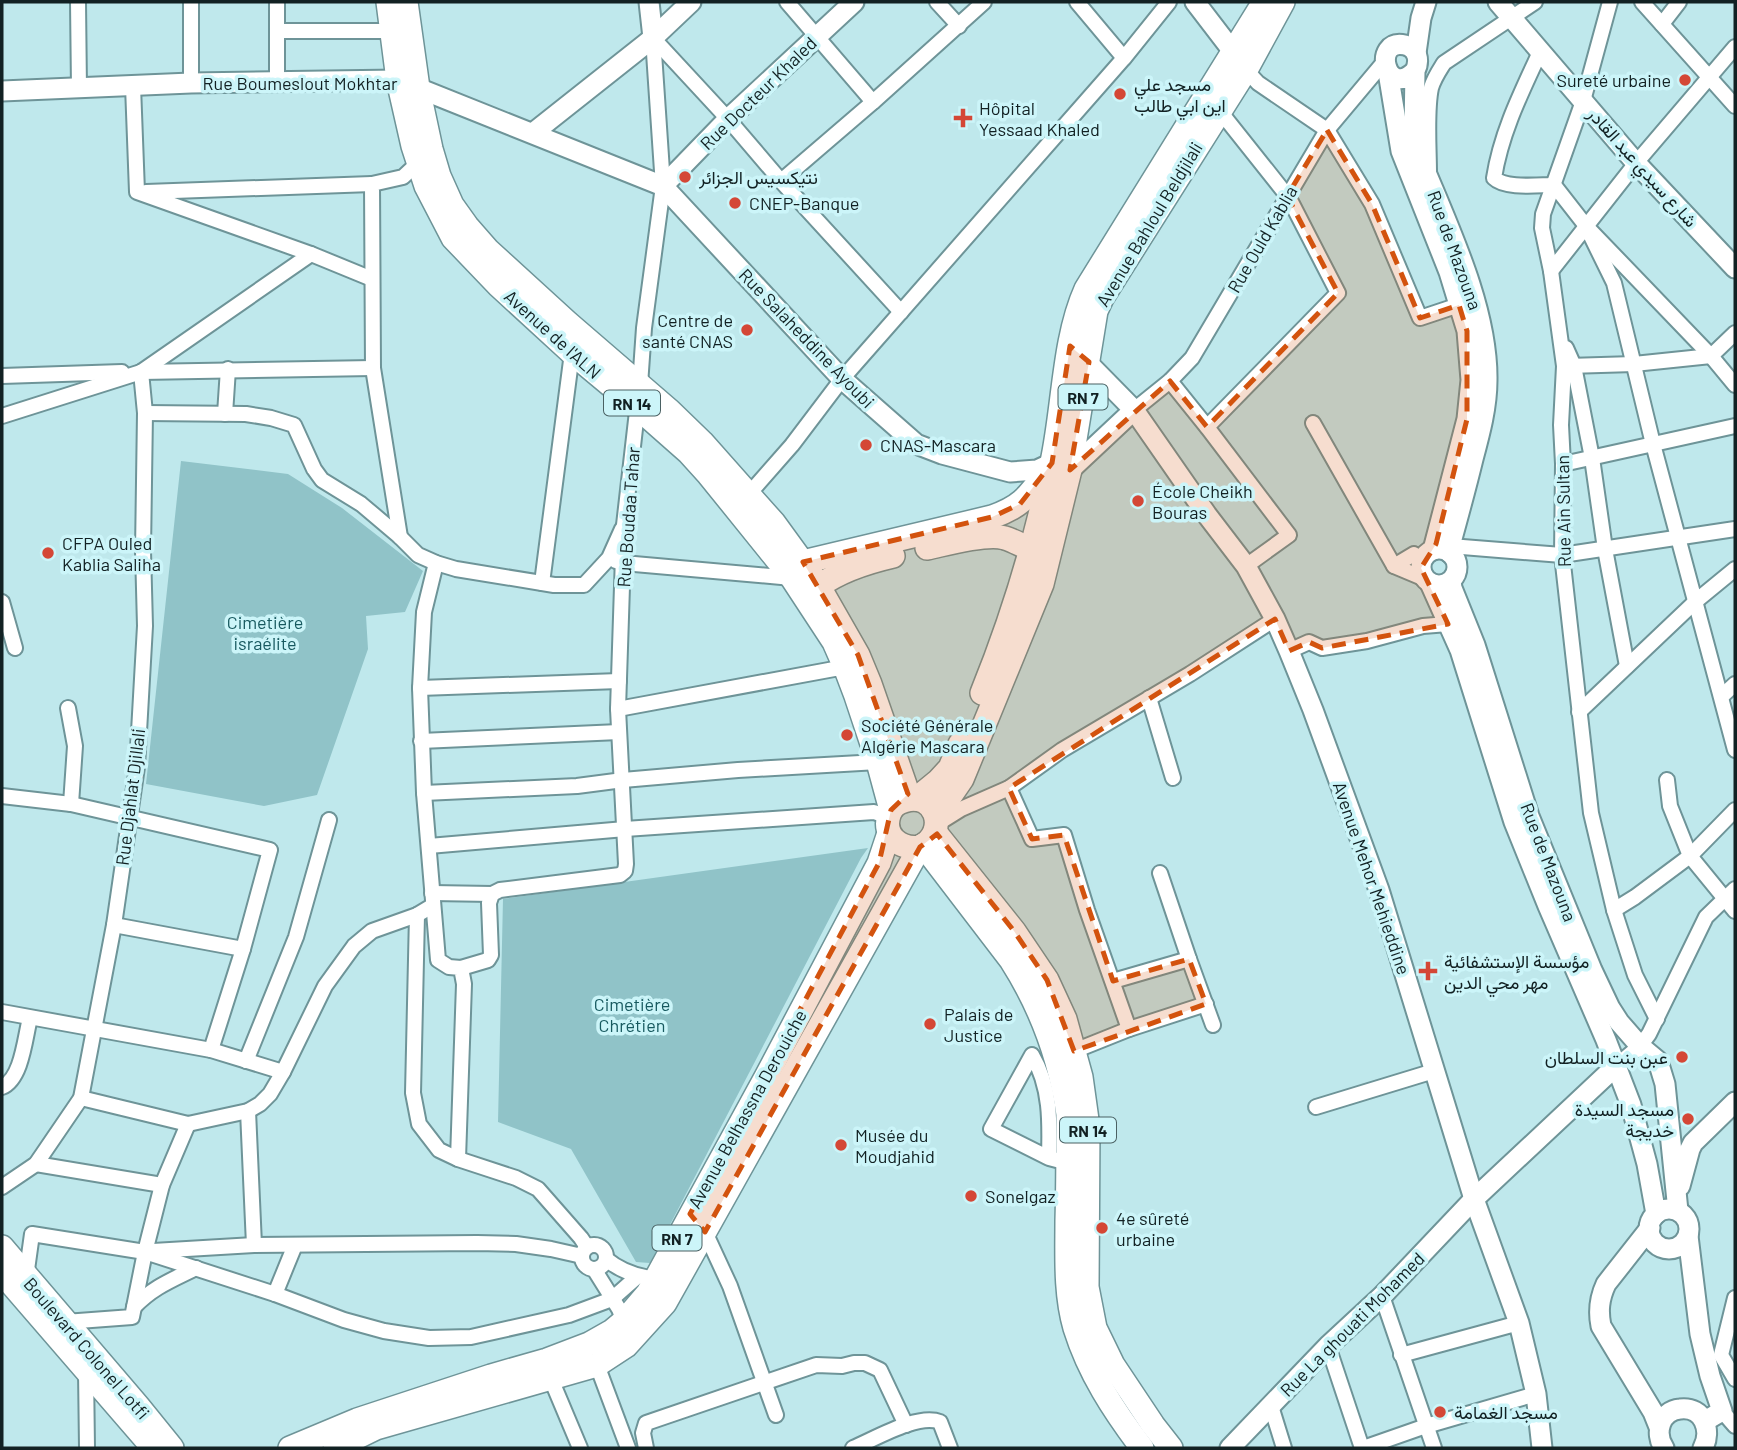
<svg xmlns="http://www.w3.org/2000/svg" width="1737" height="1450" viewBox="0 0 1737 1450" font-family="Barlow,Vazirmatn,sans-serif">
  <rect width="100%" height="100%" fill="#bfe8ec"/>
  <!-- green -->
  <g fill="#90c3c8">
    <path d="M181 461 288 474 342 508 423 571 405 612 366 616 368 649 317 795 264 806 146 784Z"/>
    <path d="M868 848 861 858 650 1263 636 1262 571 1149 498 1122 503 899Z"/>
  </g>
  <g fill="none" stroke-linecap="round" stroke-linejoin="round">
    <defs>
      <g id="street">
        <path d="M78 2 79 89"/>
        <path d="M191 2V83"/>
        <path d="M277 2V81"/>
        <path d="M787 2 873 102"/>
        <path d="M937 2 959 26"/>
        <path d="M1077 2 1124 58"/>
        <path d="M1610 2 1583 101 1543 214 1542 228 1551 271 1564 366 1561 425 1563 464 1562 555 1591 813 1614 910 1635 975 1657 1019"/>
        <path d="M1642 2 1735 106"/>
        <path d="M1662 24 1679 2"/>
        <path d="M278 31H392"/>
        <path d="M653 38 728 119 781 181 901 312"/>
        <path d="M1540 52C1521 93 1501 133 1494 178 1505 189 1538 185 1554 185L1586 226 1711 356 1735 385"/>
        <path d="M1246 70 1258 83 1327 130 1372 204 1420 318 1459 305"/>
        <path d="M133 86 137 192 311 254 141 372"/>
        <path d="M1429 173C1429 148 1426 111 1431 88 1434 78 1439 71 1444 63L1535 2"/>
        <path d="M781 181 873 102 984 2"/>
        <path d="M146 192 372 184"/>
        <path d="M1586 226 1614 283 1653 444 1735 750"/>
        <path d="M311 254 372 279"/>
        <path d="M1551 271 1636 163 1735 47"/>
        <path d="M1566 348 1574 366 1592 458 1605 549 1627 666"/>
        <path d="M1568 366 1634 364 1711 356 1735 333"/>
        <path d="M2 376 122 372"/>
        <path d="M1170 381 1207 427 1289 535 1246 566"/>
        <path d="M1134 410 1170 381 1192 358 1327 130 1384 62"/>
        <path d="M145 413 246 414 271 418 294 425 314 469 322 480 361 504 400 537 418 555 436 563 456 569 554 585H584L609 558 622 529"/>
        <path d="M225 414 228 369"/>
        <path d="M2 416 141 372 373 368"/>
        <path d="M1313 423 1394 566 1425 579"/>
        <path d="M1207 427 1338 293 1289 198 1219 110"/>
        <path d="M1563 464 1735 426"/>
        <path d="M748 495 792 445 842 379 1124 58 1169 2"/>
        <path d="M400 537 373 368 372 184 403 177 418 163"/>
        <path d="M1450 546 1562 555 1735 529"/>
        <path d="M616 561 623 563 792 578"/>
        <path d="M436 563 424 612 420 688 424 793 438 960 449 967 461 968 464 984 458 1159"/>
        <path d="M1394 566 1414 554"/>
        <path d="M542 583 572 353"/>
        <path d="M2 602 15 648"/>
        <path d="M1289 651 1309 642 1322 648 1367 641 1423 626 1448 624"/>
        <path d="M420 688 619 681"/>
        <path d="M1722 696 1735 684"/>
        <path d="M1149 698 1173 778"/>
        <path d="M68 708 75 746 71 804"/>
        <path d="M618 709 845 667"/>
        <path d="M1579 712 1696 601 1735 569"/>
        <path d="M421 741 619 732"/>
        <path d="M1667 780 1670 806 1690 856 1735 911"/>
        <path d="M1009 788 1032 839 1064 835 1087 910 1129 1029 1074 1051"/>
        <path d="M424 793 577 786 623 780 738 770 878 762"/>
        <path d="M2 796 71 804 270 850 243 949 211 1050"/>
        <path d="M937 824 961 809 1009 788 1062 750 1190 674 1275 619"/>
        <path d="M429 846 625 829 874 812 888 817"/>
        <path d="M1160 873 1189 959 1213 1025"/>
        <path d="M432 893 492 894"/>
        <path d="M1614 910 1635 897 1690 856 1735 810"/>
        <path d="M417 915 413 1093 419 1124 439 1150 458 1159 516 1178 538 1189 581 1238 587 1247"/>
        <path d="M114 925 243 949"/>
        <path d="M461 968 488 960 491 955 489 903 492 894 500 890 620 875 625 871 626 864 618 709 624 525 640 385 644 328 663 186 653 38"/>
        <path d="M1113 981 1189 959"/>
        <path d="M2 1012 211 1050 283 1072"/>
        <path d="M1129 1029 1206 1004"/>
        <path d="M246 1061 296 937 329 820"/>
        <path d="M1616 1066 1640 1046 1649 1034 1706 917 1735 889"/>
        <path d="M2 1087C22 1079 25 1037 30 1018"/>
        <path d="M81 1098 188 1124 248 1111 260 1104 270 1094 283 1072 325 986 354 946 372 931 417 915 432 906"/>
        <path d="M1316 1107 1434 1071"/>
        <path d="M248 1111 254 1245"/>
        <path d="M1049 1158C1050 1122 1051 1087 1032 1055L991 1129 1049 1158 1068 1163"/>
        <path d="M36 1164 162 1185"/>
        <path d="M2 1187 36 1164 81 1098 114 925 137 767 145 626 143 551 145 413 141 372"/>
        <path d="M702 1227 705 1232 730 1286 776 1415"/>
        <circle cx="594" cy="1257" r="12"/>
        <path d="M153 1251 254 1245 477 1243 516 1244 551 1249 582 1256"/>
        <path d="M606 1259C618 1269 629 1274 645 1277"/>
        <path d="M594 1269 619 1309 624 1321"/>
        <path d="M26 1277 32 1234 145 1252 275 1294 344 1320 384 1331 429 1338 471 1337 569 1315 612 1299 638 1276"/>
        <path d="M275 1294 295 1245"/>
        <path d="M1382 1296 1434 1448"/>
        <path d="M1735 1298 1721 1355 1735 1379"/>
        <path d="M134 1307C153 1287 172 1280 196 1268"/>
        <path d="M65 1322 132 1317 145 1252 162 1185 188 1124"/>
        <path d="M1328 1346 1362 1448"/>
        <path d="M1401 1355 1519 1323"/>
        <path d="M597 1365 628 1448"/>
        <path d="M86 1371 87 1448"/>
        <path d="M551 1379 580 1448"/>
        <path d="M1271 1406 1284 1448"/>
        <path d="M1722 1411 1735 1426"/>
        <path d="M646 1448 643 1433 646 1423 816 1365 842 1366 854 1363H865L880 1370 906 1425"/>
        <path d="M853 1448C875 1439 918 1413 940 1422L950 1448"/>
        <path d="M1363 1448 1426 1426 1536 1394"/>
      </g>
      <g id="secondary">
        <path d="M649 2 653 38"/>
        <path d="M1195 2 1241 62"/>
        <path d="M1498 2 1636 163 1735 268"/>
        <path d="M1416 53 1421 18 1426 2"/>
        <path d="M1415 71C1386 100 1371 38 1405 45 1418 48 1420 61 1415 71L1414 130 1416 148C1444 218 1488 304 1487 380 1487 407 1480 433 1473 459 1466 488 1458 517 1450 546V553"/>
        <path d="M1388 72 1401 151 1449 272 1467 331 1471 380 1467 419 1433 550"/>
        <path d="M2 91 191 83 398 80 663 186 842 379 916 444 942 454 1010 472 1037 470 1052 463"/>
        <path d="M533 133 653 38 691 2"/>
        <path d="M663 186 728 119 854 2"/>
        <path d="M1079 354 1134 410 1207 515 1246 566 1275 619 1289 651 1313 710 1379 890 1474 1199 1519 1323 1536 1394 1542 1448"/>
        <path d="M1070 470 1134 410"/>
        <circle cx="1439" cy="567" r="18"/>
        <path d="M1451 581 1452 588 1475 645 1529 816 1592 970 1610 1008 1619 1022 1640 1046 1658 1061 1665 1084 1678 1211"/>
        <path d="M1430 583 1460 650 1514 822 1548 906 1606 1040 1631 1105 1647 1164 1656 1214"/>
        <path d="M1680 1186 1690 1149 1693 1143 1735 1102"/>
        <circle cx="1669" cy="1229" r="20"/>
        <path d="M1650 1228 1606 1284C1599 1299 1598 1311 1601 1326L1653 1412 1659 1427"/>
        <path d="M1688 1236 1700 1334 1710 1376 1722 1411 1705 1421"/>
        <path d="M1230 1448 1328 1346 1382 1296 1474 1199 1616 1066"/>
        <path d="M1664 1448C1654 1433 1660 1411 1680 1409 1704 1406 1712 1431 1703 1448"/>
      </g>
      <g id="primary">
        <path d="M388 2 398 80 413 146 426 186 453 238 499 286 572 353 638 408 689 453 708 474 792 578 834 642 845 667 856 696 878 762 891 810"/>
        <path d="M406 2 418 88 431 149 439 176 452 205 467 226 488 250 568 323 670 411 702 442 774 523 814 578 858 655 870 684 910 799"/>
        <path d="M927 548C946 544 987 532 1005 538 1018 542 1028 550 1042 552"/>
        <path d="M803 562 992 517C1020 507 1027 498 1044 475"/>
        <path d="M819 586C841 570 867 562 893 556"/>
        <path d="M982 693C1012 619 1036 540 1052 462 1064 407 1063 340 1086 289L1264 2"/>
        <path d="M916 799 938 781 950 768 960 744"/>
        <path d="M936 817 962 779 1042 584 1070 470 1096 311 1102 298 1246 70 1283 2"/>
        <path d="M935 832 1014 931 1047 980 1065 1019 1081 1077 1088 1127 1087 1287 1095 1328 1113 1365 1153 1425 1171 1448"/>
        <path d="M923 845 1011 960C1041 1007 1060 1059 1068 1114 1068 1150 1068 1186 1067 1221 1067 1256 1065 1294 1075 1328 1089 1373 1114 1411 1142 1448"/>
        <path d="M2 1247 138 1406 172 1448"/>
        <path d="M2 1273 149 1443"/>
        <path d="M290 1448 357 1420 491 1376 547 1360 589 1344 612 1331 624 1321 648 1293 766 1077 879 863 889 833"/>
        <path d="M335 1448 376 1428 597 1365 626 1346 665 1303 920 847C950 832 935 790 904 801 897 803 891 808 889 815 882 836 901 850 920 847"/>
      </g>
    </defs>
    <!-- street casing -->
    <use href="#street" stroke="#6e9498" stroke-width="18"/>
    <!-- secondary casing -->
    <use href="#secondary" stroke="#6e9498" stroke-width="23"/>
    <!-- primary casing -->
    <use href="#primary" stroke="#6e9498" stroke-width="26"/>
    <!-- street -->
    <use href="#street" stroke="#fff" stroke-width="14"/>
    <!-- secondary -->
    <use href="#secondary" stroke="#fff" stroke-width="19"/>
    <!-- primary -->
    <use href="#primary" stroke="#fff" stroke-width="23"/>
  </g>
  <!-- marked area -->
  <path fill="#d3530e" fill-opacity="0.2" stroke="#d3530e" stroke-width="5" stroke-dasharray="14 9" stroke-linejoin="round" d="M1327 130 1372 204 1420 318 1459 305 1467 331V419L1436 544 1421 568 1448 624 1322 648 1309 642 1289 651 1275 619 1009 788 1032 839 1064 835 1113 981 1189 959 1206 1004 1074 1051 1047 980 1014 931 937 834 920 847 705 1232 690 1214 879 863 891 810 908 794 858 655 803 562 992 517 1020 504 1052 463 1070 346 1089 362 1070 470 1170 381 1207 427 1338 293 1287 196Z"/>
  <!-- markers -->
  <g fill="#d44736" stroke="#ccf5f9" stroke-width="2.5">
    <circle cx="1685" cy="80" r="7"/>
    <circle cx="1120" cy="94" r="7"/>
    <path d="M959.5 107.5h7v7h7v7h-7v7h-7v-7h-7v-7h7z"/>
    <circle cx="685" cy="177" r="7"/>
    <circle cx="735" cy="203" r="7"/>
    <circle cx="747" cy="330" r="7"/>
    <circle cx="866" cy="445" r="7"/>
    <circle cx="1138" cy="501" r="7"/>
    <circle cx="48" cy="553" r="7"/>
    <circle cx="847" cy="735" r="7"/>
    <path d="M1424.5 960.5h7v7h7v7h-7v7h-7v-7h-7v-7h7z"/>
    <circle cx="930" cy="1024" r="7"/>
    <circle cx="1682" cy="1057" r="7"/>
    <circle cx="1688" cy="1119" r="7"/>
    <circle cx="841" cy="1145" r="7"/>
    <circle cx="971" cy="1196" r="7"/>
    <circle cx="1102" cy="1228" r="7"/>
    <circle cx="1440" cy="1412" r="7"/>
  </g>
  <g text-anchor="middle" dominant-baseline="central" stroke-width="7" stroke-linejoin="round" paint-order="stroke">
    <!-- shield labels -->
    <g fill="#ccf5f9" stroke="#4a6163" stroke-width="2">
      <rect x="1058.5" y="384.5" width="49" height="25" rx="5"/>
      <rect x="604" y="390.5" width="56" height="25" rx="5"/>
      <rect x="1060" y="1117.5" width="56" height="25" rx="5"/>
      <rect x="652.5" y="1225.5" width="49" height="25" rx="5"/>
    </g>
    <g font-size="16" font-weight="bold" fill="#122123">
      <text x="1083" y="397">RN 7</text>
      <text x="632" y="403">RN 14</text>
      <text x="1088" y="1130">RN 14</text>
      <text x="677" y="1238">RN 7</text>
    </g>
    <!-- poi labels -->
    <g font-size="18" fill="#122123" stroke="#ccf5f9" text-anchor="start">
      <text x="1671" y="80" text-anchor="end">Sureté urbaine</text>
      <text x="1134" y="84">مسجد علي<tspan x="1134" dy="21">اين ابي طالب</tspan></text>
      <text x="979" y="108">Hôpital<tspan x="979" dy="21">Yessaad Khaled</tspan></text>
      <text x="699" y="177">نتيكسيس الجزائر</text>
      <text x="749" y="203">CNEP-Banque</text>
      <text x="733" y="320" text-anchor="end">Centre de<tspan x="733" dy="21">santé CNAS</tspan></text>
      <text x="880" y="445">CNAS-Mascara</text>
      <text x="1152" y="491">École Cheikh<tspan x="1152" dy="21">Bouras</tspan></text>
      <text x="62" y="543">CFPA Ouled<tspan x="62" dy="21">Kablia Saliha</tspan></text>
      <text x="861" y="725">Société Générale<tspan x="861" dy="21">Algérie Mascara</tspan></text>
      <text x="1444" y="961">مؤسسة الإستشفائية<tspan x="1444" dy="21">مهر محي الدين</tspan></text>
      <text x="944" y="1014">Palais de<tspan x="944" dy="21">Justice</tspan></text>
      <text x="1668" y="1057" text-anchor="end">عبن بنت السلطان</text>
      <text x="1674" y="1109" text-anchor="end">مسجد السيدة<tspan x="1674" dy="21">خديجة</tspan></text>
      <text x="855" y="1135">Musée du<tspan x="855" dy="21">Moudjahid</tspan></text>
      <text x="985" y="1196">Sonelgaz</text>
      <text x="1116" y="1218">4e sûreté<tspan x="1116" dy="21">urbaine</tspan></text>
      <text x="1454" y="1412">مسجد الغمامة</text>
    </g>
    <!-- street labels -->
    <g font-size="18" fill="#122123" stroke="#ccf5f9">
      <text x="300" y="83">Rue Boumeslout Mokhtar</text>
      <text transform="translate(758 93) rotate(-44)">Rue Docteur Khaled</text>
      <text transform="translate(1643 167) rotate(48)">شارع سيدي عبد القادر</text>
      <text transform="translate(1149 224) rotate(-59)">Avenue Bahloul Beldjilali</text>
      <text transform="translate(1262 239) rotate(-60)">Rue Ould Kablia</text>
      <text transform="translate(1455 250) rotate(70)">Rue de Mazouna</text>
      <text transform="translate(553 334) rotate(42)">Avenue de l'ALN</text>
      <text transform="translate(807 338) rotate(46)">Rue Salaheddine Ayoubi</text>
      <text transform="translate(1563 511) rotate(-91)">Rue Ain Sultan</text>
      <text transform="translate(628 517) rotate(-86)">Rue Boudaa Tahar</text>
      <text transform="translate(130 797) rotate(-83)">Rue Djahlat Djillali</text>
      <text transform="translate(1549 862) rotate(69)">Rue de Mazouna</text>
      <text transform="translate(1372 878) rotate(71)">Avenue Mehor Mehieddine</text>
      <text transform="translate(747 1109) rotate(-61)">Avenue Belhassna Derouiche</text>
      <text transform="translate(1352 1324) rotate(-45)">Rue La ghouati Mohamed</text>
      <text transform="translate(87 1348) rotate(49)">Boulevard Colonel Lotfi</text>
    </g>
    <!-- park labels -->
    <g font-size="18" fill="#17595f" stroke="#ccf5f9">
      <text x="265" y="622">Cimetière<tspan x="265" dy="21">israélite</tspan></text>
      <text x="632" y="1004">Cimetière<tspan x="632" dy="21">Chrétien</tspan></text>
    </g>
  </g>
  <!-- border -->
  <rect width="1737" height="1450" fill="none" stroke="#122123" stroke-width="7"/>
</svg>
